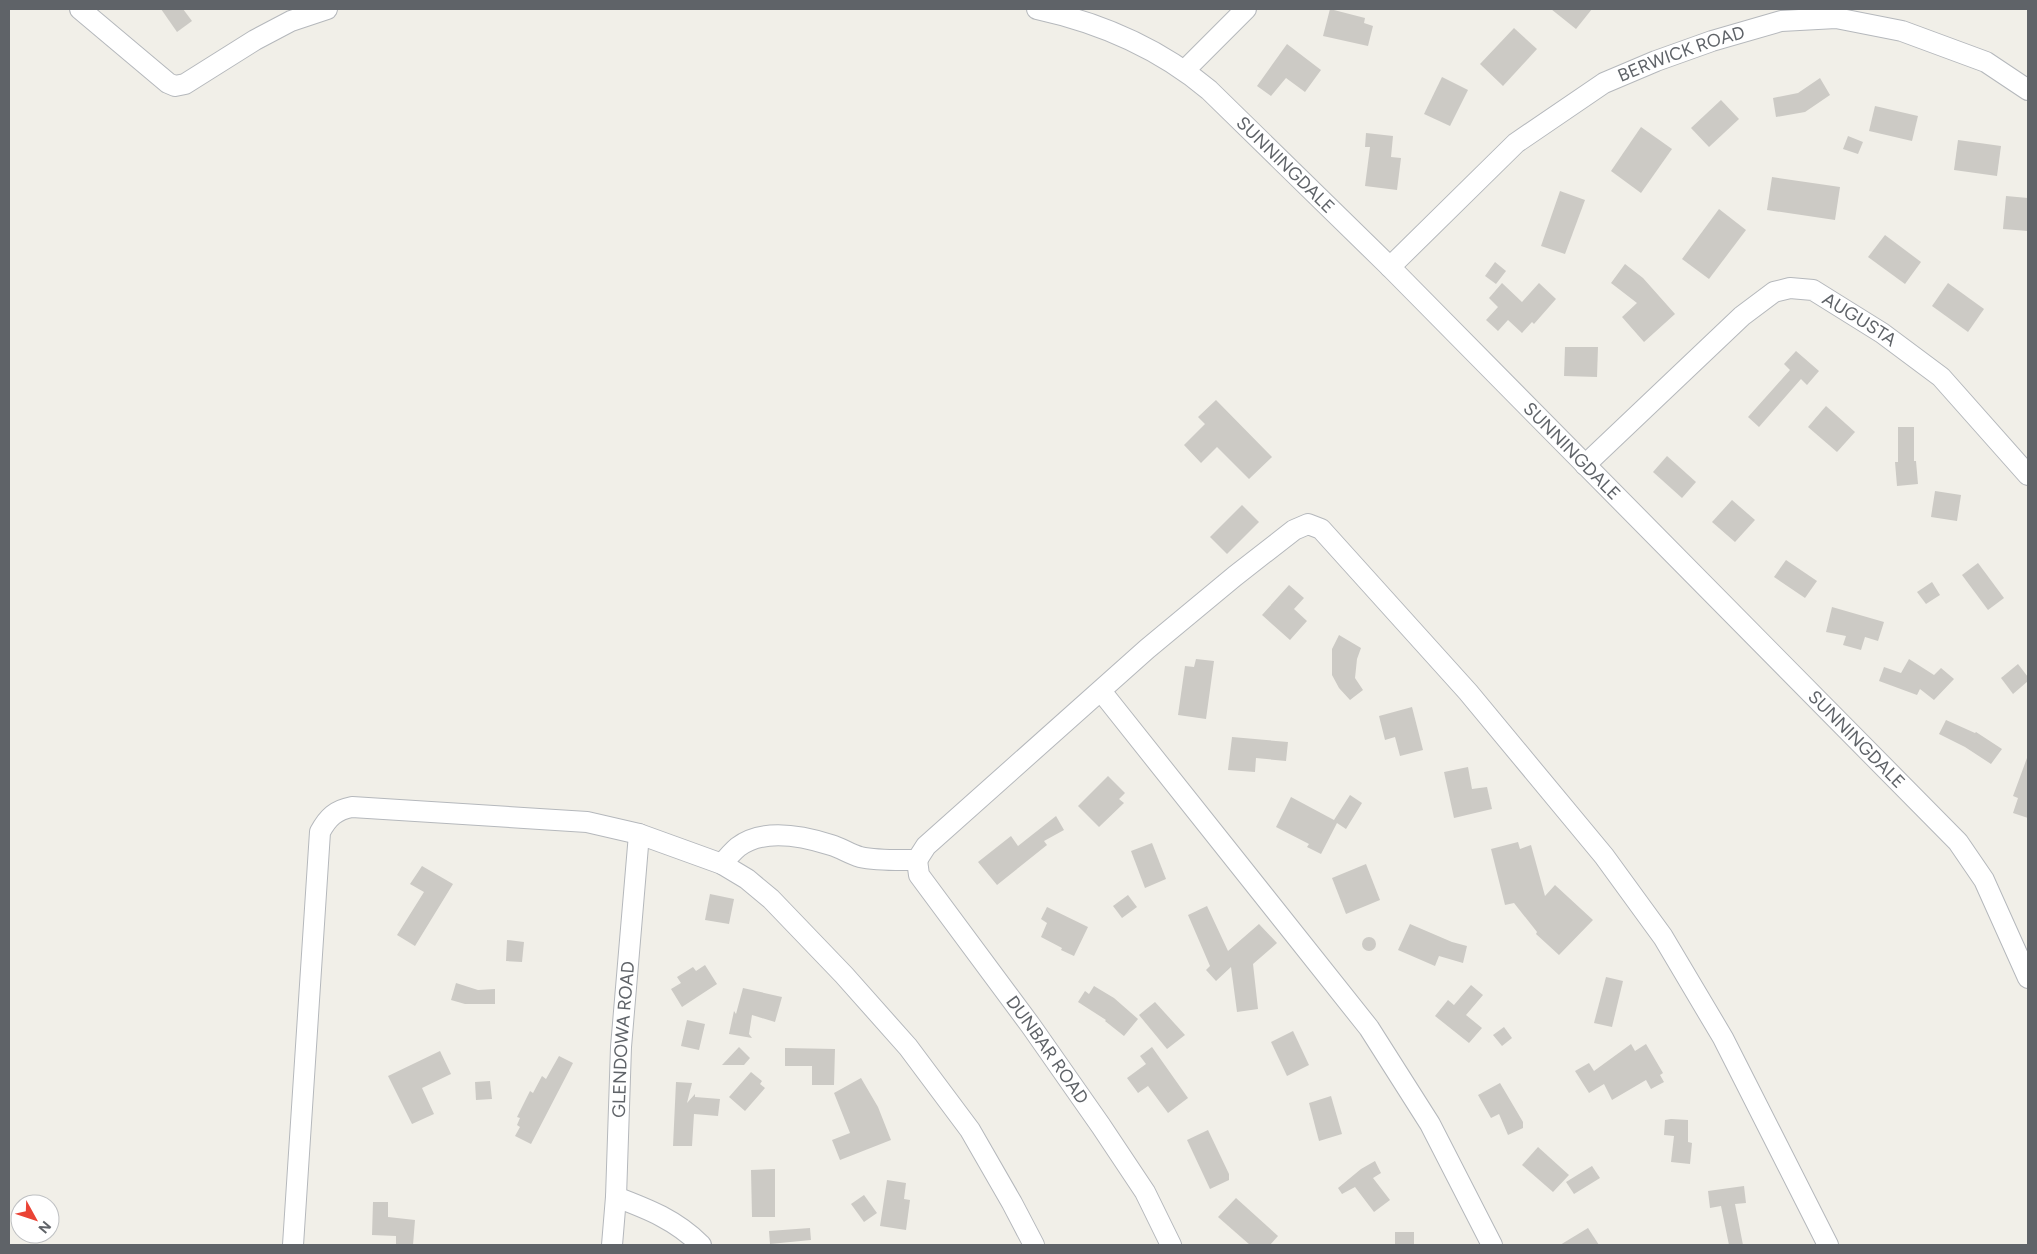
<svg xmlns="http://www.w3.org/2000/svg" width="2037" height="1254" viewBox="0 0 2037 1254" font-family="Figtree,sans-serif">
  <rect width="100%" height="100%" fill="#f1efe8"/>
  <!-- building -->
  <g fill="#cccac5">
    <path d="M161 9H183L192 21 177 32Z"/>
    <path d="M1330 9 1365 18 1364 23 1373 26 1368 46 1323 36Z"/>
    <path d="M1551 9H1592L1576 29Z"/>
    <path d="M1514 28 1537 49 1503 86 1480 64Z"/>
    <path d="M1287 44 1321 70 1305 92 1286 78 1271 96 1257 86Z"/>
    <path d="M1442 77 1468 90 1450 126 1424 114Z"/>
    <path d="M1820 78 1830 95 1805 112 1776 117 1773 98 1798 93Z"/>
    <path d="M1721 100 1739 119 1709 147 1691 128Z"/>
    <path d="M1875 106 1918 116 1912 141 1869 131Z"/>
    <path d="M1641 127 1672 149 1641 193 1611 171Z"/>
    <path d="M1366 133 1393 136 1391 157 1401 158 1397 190 1365 186 1370 147H1365Z"/>
    <path d="M1848 136 1863 142 1858 154 1843 149Z"/>
    <path d="M1958 140 2001 146 1997 176 1954 170Z"/>
    <path d="M1772 177 1840 187 1835 220 1767 210Z"/>
    <path d="M1560 191 1585 200 1565 254 1541 246Z"/>
    <path d="M2006 196 2028 198V231L2003 229Z"/>
    <path d="M1719 209 1746 230 1709 279 1682 259Z"/>
    <path d="M1885 235 1921 262 1905 284 1868 257Z"/>
    <path d="M1495 262 1506 271 1496 284 1485 276Z"/>
    <path d="M1625 264 1643 278 1675 314 1644 342 1622 317 1637 303 1611 283Z"/>
    <path d="M1502 283 1522 302 1539 283 1556 299 1534 324 1532 322 1522 333 1508 320 1498 331 1486 320 1498 307 1489 298Z"/>
    <path d="M1948 283 1984 309 1968 332 1932 306Z"/>
    <path d="M1565 347H1598L1597 377 1564 376Z"/>
    <path d="M1796 351 1819 371 1807 385 1801 379 1759 427 1748 417 1790 370 1784 364Z"/>
    <path d="M1216 400 1272 457 1249 479 1217 447 1201 463 1184 445 1205 424 1198 417Z"/>
    <path d="M1826 406 1855 432 1837 452 1808 427Z"/>
    <path d="M1898 427H1914V461H1916L1918 484 1897 486 1895 462H1898Z"/>
    <path d="M1667 456 1696 482 1682 498 1653 472Z"/>
    <path d="M1935 491 1961 495 1957 521 1931 517Z"/>
    <path d="M1732 500 1755 520 1735 542 1712 522Z"/>
    <path d="M1242 505 1259 522 1227 554 1210 537Z"/>
    <path d="M1786 560 1817 581 1805 598 1774 577Z"/>
    <path d="M1978 563 2004 598 1988 610 1962 575Z"/>
    <path d="M1932 582 1940 595 1926 604 1917 592Z"/>
    <path d="M1289 585 1304 598 1294 609 1307 621 1290 640 1262 615Z"/>
    <path d="M1832 607 1884 622 1878 641 1865 637 1861 650 1843 645 1846 636 1826 632Z"/>
    <path d="M1339 635 1361 648 1357 659 1355 678 1363 690 1350 700 1339 688 1332 675V649Z"/>
    <path d="M1196 659 1214 661 1206 719 1178 715 1185 666 1194 667Z"/>
    <path d="M1909 659 1934 675 1941 668 1954 679 1934 700 1920 689 1917 695 1879 681 1884 667 1901 673Z"/>
    <path d="M2018 664 2028 677V681L2013 694 2001 678Z"/>
    <path d="M1412 707 1423 750 1400 756 1395 737 1385 740 1379 716Z"/>
    <path d="M1946 720 1975 733 1976 732 2002 749 1991 764 1965 747 1939 734Z"/>
    <path d="M1232 737 1288 742 1286 761 1256 758 1255 772 1228 770Z"/>
    <path d="M2027 758 2028 759V818L2013 813 2018 798 2013 796Z"/>
    <path d="M1468 767 1472 789 1487 787 1492 809 1454 818 1444 772Z"/>
    <path d="M1108 776 1125 793 1119 799 1124 803 1099 827 1078 806Z"/>
    <path d="M1350 795 1362 803 1346 829 1337 823 1321 854 1307 847 1309 844 1276 827 1291 797 1334 820Z"/>
    <path d="M1056 816 1064 830 1044 841 1047 845 997 885 978 862 1011 836 1018 846Z"/>
    <path d="M1518 842 1520 849 1531 845 1545 896 1555 885 1593 920 1559 955 1536 934 1537 932 1514 903 1505 905 1491 849Z"/>
    <path d="M1152 843 1166 879 1145 888 1131 851Z"/>
    <path d="M1366 864 1380 900 1346 914 1332 878Z"/>
    <path d="M422 866 453 884 415 946 397 935 424 892 410 884Z"/>
    <path d="M710 894 734 899 729 924 705 920Z"/>
    <path d="M1128 895 1137 907 1122 918 1113 906Z"/>
    <path d="M1207 906 1228 951 1259 924 1277 943 1253 964 1258 1009 1237 1012 1231 967 1216 981 1206 970 1210 966 1188 915Z"/>
    <path d="M1047 907 1088 927 1074 956 1061 950 1062 948 1041 937 1047 923 1041 919Z"/>
    <path d="M1410 924 1452 942 1467 946 1463 963 1439 956 1435 966 1398 950Z"/>
    <circle cx="1369" cy="944" r="7"/>
    <path d="M507 940 524 942 522 962 506 961Z"/>
    <path d="M705 965 717 984 682 1007 671 989 681 983 677 977 693 967 696 971Z"/>
    <path d="M1606 977 1623 981 1612 1027 1594 1023Z"/>
    <path d="M456 983 478 990 495 989V1004H465L451 1000Z"/>
    <path d="M1471 985 1483 995 1466 1015 1482 1028 1469 1043 1435 1016 1448 1000 1454 1005Z"/>
    <path d="M1094 986 1114 998 1138 1019 1124 1036 1105 1021 1106 1020 1078 1002 1085 991 1089 994Z"/>
    <path d="M743 988 782 997 775 1022 752 1015 749 1034 752 1038 729 1034 734 1011 736 1014Z"/>
    <path d="M1155 1002 1185 1035 1167 1049 1139 1015Z"/>
    <path d="M687 1020 705 1024 699 1050 681 1046Z"/>
    <path d="M1504 1027 1512 1038 1502 1046 1493 1035Z"/>
    <path d="M1293 1031 1309 1065 1287 1076 1271 1042Z"/>
    <path d="M1631 1044 1635 1051 1646 1044 1663 1073 1660 1075 1664 1082 1651 1089 1646 1080 1612 1100 1604 1084 1589 1093 1575 1071 1589 1063 1594 1071Z"/>
    <path d="M739 1047 750 1058 744 1065H722Z"/>
    <path d="M1152 1047 1188 1098 1168 1113 1148 1086 1138 1093 1127 1078 1146 1064 1140 1056Z"/>
    <path d="M785 1048 835 1049 834 1085H812V1066H785Z"/>
    <path d="M440 1051 451 1074 422 1088 434 1114 412 1124 388 1076Z"/>
    <path d="M559 1056 573 1063 531 1144 515 1136 520 1127 517 1125 520 1118 517 1117 530 1091 533 1093 542 1076 546 1079Z"/>
    <path d="M751 1072 762 1081 760 1084 765 1088 745 1111 729 1097Z"/>
    <path d="M861 1078 878 1107 891 1140 840 1160 832 1140 850 1133 834 1093Z"/>
    <path d="M490 1081 492 1099 476 1100 475 1082Z"/>
    <path d="M676 1082 692 1083 687 1103 695 1094V1097L720 1099 718 1116 694 1114 692 1146H673Z"/>
    <path d="M1500 1083 1523 1122V1128L1508 1135 1499 1114 1491 1118 1478 1095Z"/>
    <path d="M1331 1096 1342 1134 1319 1141 1309 1103Z"/>
    <path d="M1671 1119 1688 1120V1142L1692 1143 1690 1164 1671 1162 1674 1136 1664 1135 1665 1120Z"/>
    <path d="M1208 1130 1229 1174V1180L1210 1189 1187 1140Z"/>
    <path d="M1538 1147 1569 1175 1553 1192 1522 1165Z"/>
    <path d="M1375 1161 1381 1173 1373 1178 1390 1200 1374 1212 1355 1187 1342 1194 1338 1188 1361 1169Z"/>
    <path d="M1592 1166 1600 1178 1574 1194 1566 1182Z"/>
    <path d="M775 1169V1217H752L751 1170Z"/>
    <path d="M887 1180 906 1183 904 1199 910 1200 906 1230 880 1226Z"/>
    <path d="M1744 1186 1746 1203 1735 1204 1743 1245H1729L1721 1206 1710 1208 1708 1191Z"/>
    <path d="M864 1195 877 1213 864 1222 851 1204Z"/>
    <path d="M1236 1198 1278 1236 1270 1245H1250L1218 1217Z"/>
    <path d="M373 1202H388V1217L415 1220 413 1245H396V1236L372 1235Z"/>
    <path d="M810 1228 811 1240 770 1244 769 1231Z"/>
    <path d="M1588 1228 1599 1245H1560Z"/>
    <rect x="1395" y="1232" width="19" height="13"/>
  </g>
  <g fill="none" stroke-linecap="round" stroke-linejoin="round">
    <defs>
      <g id="minor">
        <path d="M80 9 168 83 175 86 185 84 255 40 291 21 327 9"/>
        <path id="s1" d="M1037 9C1101 23 1159 48 1209 90L1390 267 1958 842 1984 880 2028 978"/>
        <path d="M1185 70 1246 9"/>
        <path id="s2" d="M1390 267 1516 143 1604 83 1656 61 1712 41 1781 21 1836 18 1902 31 1986 62 2028 90"/>
        <path id="s3" d="M1585 465 1742 316 1774 292 1790 288 1813 290 1882 333 1941 377 2028 475"/>
        <path d="M1101 691 1369 1028 1430 1124 1492 1245"/>
        <path d="M917 860 926 846 1147 649 1235 576 1294 530 1308 524 1321 529 1468 692 1604 856 1663 937 1723 1038 1828 1245"/>
        <path id="s4" d="M917 860 919 875 1031 1026 1101 1126 1145 1192 1171 1245"/>
        <path d="M722 864C727 858 732 852 738 847 763 828 803 836 831 845 841 848 850 854 860 857 878 861 899 860 917 860"/>
        <path d="M616 1197C648 1209 676 1220 701 1245"/>
        <path d="M293 1245 320 832C328 817 336 810 352 807L587 822 639 834 722 864 747 879 771 899 844 975 908 1047 970 1130 1012 1203 1034 1245"/>
        <path id="s5" d="M612 1245 616 1197 621 1047 639 834"/>
      </g>
    </defs>
    <!-- minor casing -->
    <use href="#minor" stroke="#b5b8bc" stroke-width="22"/>
    <!-- minor -->
    <use href="#minor" stroke="#fff" stroke-width="20"/>
  </g>
  <g text-anchor="middle" dominant-baseline="central" stroke-width="4" stroke-linejoin="round" paint-order="stroke">
    <!-- street labels -->
    <g font-size="18" fill="#5f6368" stroke="#fff">
      <text stroke="none"><textPath href="#s2" startOffset="366">BERWICK ROAD</textPath></text>
      <text stroke="none"><textPath href="#s1" startOffset="299">SUNNINGDALE</textPath></text>
      <text stroke="none"><textPath href="#s3" startOffset="351">AUGUSTA</textPath></text>
      <text stroke="none"><textPath href="#s1" startOffset="704">SUNNINGDALE</textPath></text>
      <text stroke="none"><textPath href="#s1" startOffset="1109">SUNNINGDALE</textPath></text>
      <text stroke="none"><textPath href="#s5" startOffset="206">GLENDOWA ROAD</textPath></text>
      <text stroke="none"><textPath href="#s4" startOffset="232">DUNBAR ROAD</textPath></text>
    </g>
  </g>
  <!-- border -->
  <rect width="2037" height="1254" fill="none" stroke="#5f6368" stroke-width="20"/>
  <!-- north arrow -->
  <g transform="translate(35 1219) rotate(130)"><circle r="24" fill="#ffffff" stroke="#bfc1c3"/>
  <path d="M0-4L9 19L0 12L-9 19Z" fill="#ea4335"/>
  <text y="-8" font-size="14" font-weight="bold" text-anchor="middle" fill="#5f6368">N</text>
  </g>
</svg>
